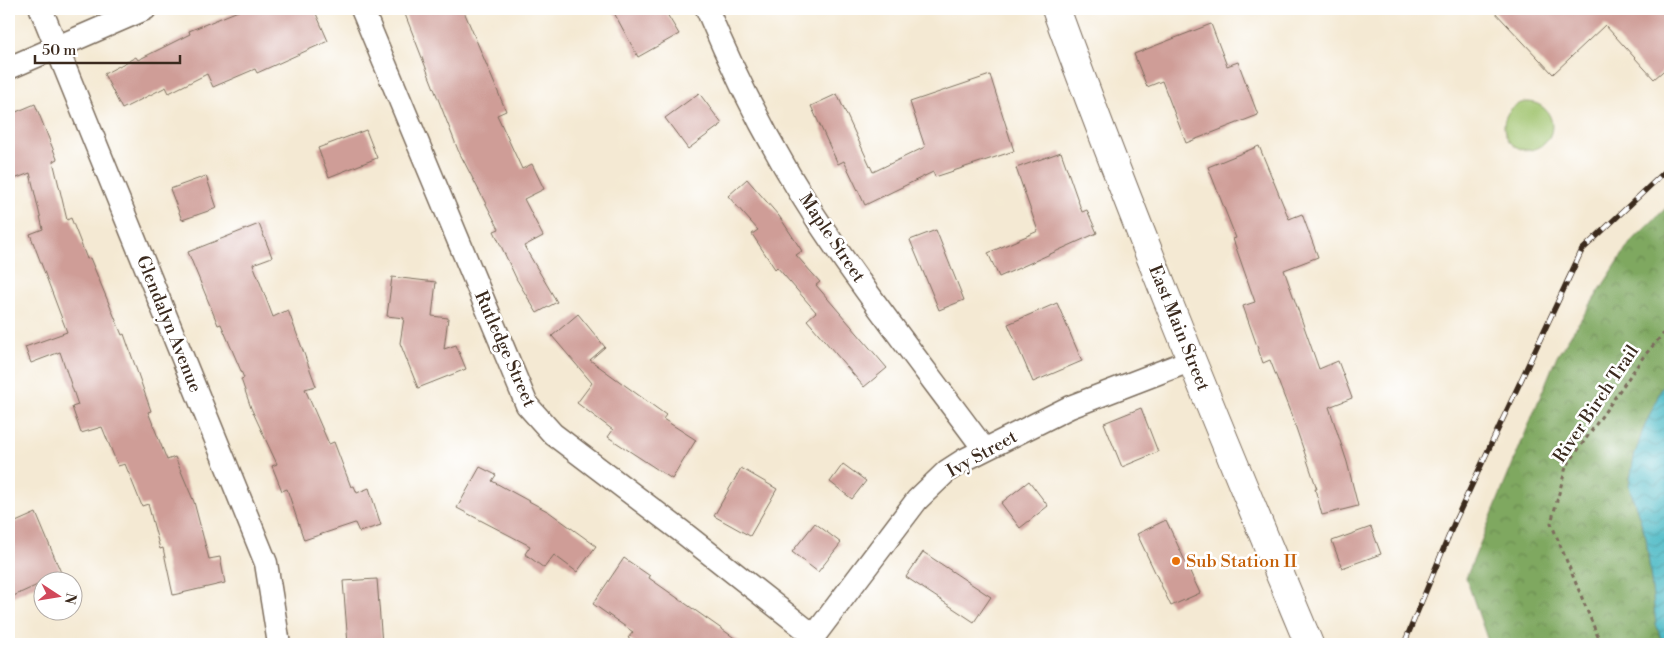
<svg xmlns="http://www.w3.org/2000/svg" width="1679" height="653" viewBox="0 0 1679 653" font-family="'Libre Bodoni',serif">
  <defs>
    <pattern id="forest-crowns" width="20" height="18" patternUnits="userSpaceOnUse" patternTransform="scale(1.25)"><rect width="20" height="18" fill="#7fa860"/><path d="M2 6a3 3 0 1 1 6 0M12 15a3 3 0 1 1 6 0" fill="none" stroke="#69894f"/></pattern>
    <pattern id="water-waves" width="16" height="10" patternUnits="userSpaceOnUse" patternTransform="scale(1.25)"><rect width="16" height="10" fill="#4bb9c5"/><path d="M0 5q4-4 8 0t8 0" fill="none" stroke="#40979f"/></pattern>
  </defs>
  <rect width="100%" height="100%" fill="#fff"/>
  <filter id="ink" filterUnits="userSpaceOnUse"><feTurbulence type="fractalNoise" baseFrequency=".02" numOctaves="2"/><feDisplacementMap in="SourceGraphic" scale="10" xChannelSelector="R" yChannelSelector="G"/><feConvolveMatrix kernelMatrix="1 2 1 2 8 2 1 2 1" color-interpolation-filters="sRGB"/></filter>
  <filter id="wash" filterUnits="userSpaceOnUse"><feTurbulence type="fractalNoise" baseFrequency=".0096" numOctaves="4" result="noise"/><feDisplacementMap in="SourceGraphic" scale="20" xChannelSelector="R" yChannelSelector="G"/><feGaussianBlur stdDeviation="1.12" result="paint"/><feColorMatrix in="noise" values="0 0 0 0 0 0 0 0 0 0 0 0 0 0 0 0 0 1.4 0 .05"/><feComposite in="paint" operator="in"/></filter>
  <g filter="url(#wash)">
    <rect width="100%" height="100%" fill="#f4e9d3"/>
    <!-- forest -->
    <path fill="url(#forest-crowns)" stroke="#5d693f" d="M1670 204V376L1662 387 1643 430 1634 457 1629 486 1646 537 1656 624 1663 644H1489L1466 578 1556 358 1630 243Z"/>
    <!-- green -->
    <circle fill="#9fc26c" stroke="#6d7645" cx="1528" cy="126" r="24"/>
    <!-- water -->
    <path fill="url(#water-waves)" stroke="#437272" d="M1670 376V644H1663L1656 624 1646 537 1629 486 1634 457 1643 430 1662 387Z"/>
    <g id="blocks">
      <!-- building -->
      <g fill="#cf9d97">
        <path d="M243 9H314L328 41 257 73 255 69 213 87 207 74 169 93 166 87 122 109 104 74 136 57 138 60 190 34 189 31Z"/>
        <path d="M403 9H463L506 111 497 115 522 169 532 164 544 189 524 199 543 236 524 246 557 302 537 313 517 280 494 231 499 229 458 150Z"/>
        <path d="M612 9H664L679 34 638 57Z"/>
        <path d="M1492 9H1663L1670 17V65L1654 79 1605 25 1553 74Z"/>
        <path d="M1211 24 1227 66 1238 62 1258 115 1186 143 1162 81 1147 87 1134 54Z"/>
        <path d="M990 75 1014 151 935 177 933 172 865 205 844 161 838 164 811 106 837 94 873 172 925 147 910 102Z"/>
        <path d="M699 93 722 124 688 149 665 118Z"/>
        <path d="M35 104 57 159 53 161 67 220 71 218 87 259 90 258 122 335 124 334 151 411 148 412 167 460 175 457 194 502 209 559 220 557 225 583 173 595 163 548 160 549 148 504 142 506 125 464 118 466 102 427 81 433 72 407 78 405 60 352 31 363 25 347 67 332 30 234 43 229 30 173 9 181V115Z"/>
        <path d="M366 130 377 158 329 177 318 148Z"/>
        <path d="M1259 146 1289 219 1302 214 1318 257 1284 270 1319 369 1338 361 1352 398 1329 407 1347 462 1358 506 1322 515 1315 489H1317L1294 422 1270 360 1263 363 1243 306 1255 302 1233 239 1236 238 1208 167Z"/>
        <path d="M1061 152 1082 212 1087 210 1097 233 999 277 988 253 1038 231 1016 168Z"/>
        <path d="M206 176 217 208 182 220 170 189Z"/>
        <path d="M747 179 779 216 802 251 796 255 820 282 816 285 887 368 864 387 807 320 816 312 777 267 775 269 752 234 758 230 728 196Z"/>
        <path d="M259 224 272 257 253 264 273 317 288 310 316 386 305 389 329 444 334 442 351 487 354 486 357 493 369 488 381 525 359 532 355 523 304 540 287 489 282 491 272 466 277 464 251 408 241 379 244 378 221 324 218 325 188 252Z"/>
        <path d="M936 230 964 300 939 310 910 240Z"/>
        <path d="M392 277 436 282 432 316 448 318 444 349 456 345 466 369 418 388 400 343 404 318 387 316Z"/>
        <path d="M1057 303 1082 361 1033 382 1008 324Z"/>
        <path d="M578 314 605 347 590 360 666 415 663 419 696 440 672 479 608 437 613 430 577 403 592 383 552 336Z"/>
        <path d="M1141 408 1158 452 1122 467 1104 423Z"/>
        <path d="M843 464 866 481 852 499 830 482Z"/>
        <path d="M480 467 496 475 492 481 549 512 596 546 577 572 554 555 544 568 525 554 530 546 457 508Z"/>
        <path d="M741 468 777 489 750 536 714 516Z"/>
        <path d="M1029 481 1048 506 1020 528 1001 503Z"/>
        <path d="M36 513 62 575 49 580H42V583L9 598V525Z"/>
        <path d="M1166 520 1200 593 1171 606 1137 534Z"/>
        <path d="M815 523 841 543 818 572 792 552Z"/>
        <path d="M1371 527 1381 554 1342 568 1332 541Z"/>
        <path d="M923 552 991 597 974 622 906 577Z"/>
        <path d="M624 558 650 576 649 578 743 644H637L628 638 633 632 593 604Z"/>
        <path d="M377 579 382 644H348L343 581Z"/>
      </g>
    </g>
  </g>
  <g filter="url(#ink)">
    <use href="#blocks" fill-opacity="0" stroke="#7c6d5d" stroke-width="1"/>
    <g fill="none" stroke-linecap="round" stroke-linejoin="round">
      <defs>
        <g id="minor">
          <path d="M41 9 266 563 279 644"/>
          <path d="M362 9 527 405 553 434 681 531 814 636"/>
          <path d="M707 9C742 93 786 176 838 251 885 319 936 384 984 449"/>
          <path d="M9 68 145 9"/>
          <path d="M808 644 917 500 947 471 964 460 1070 407 1192 360"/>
        </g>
        <path id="primary" d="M1056 9C1134 223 1221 434 1309 644"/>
      </defs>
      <!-- minor casing -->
      <use href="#minor" stroke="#7c6d5d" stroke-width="25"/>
      <!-- primary casing -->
      <use href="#primary" stroke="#7c6d5d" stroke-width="30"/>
      <!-- path -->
      <path stroke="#7c6d5d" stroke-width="3" stroke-dasharray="4 4" stroke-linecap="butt" d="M1601 644 1551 523 1566 467 1644 356 1670 326"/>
      <!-- minor -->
      <use href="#minor" stroke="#fff" stroke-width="22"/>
      <!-- primary -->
      <use href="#primary" stroke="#fff" stroke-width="28"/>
      <defs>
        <path id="rail" d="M1404 644 1455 521 1582 250 1670 167"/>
      </defs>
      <!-- rail casing -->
      <use href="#rail" stroke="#3b2a1e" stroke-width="5.5"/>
      <!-- rail -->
      <use href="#rail" stroke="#fff" stroke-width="4" stroke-dasharray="11" stroke-linecap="butt"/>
    </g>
  </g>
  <!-- markers -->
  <circle fill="#e8710a" stroke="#fff" stroke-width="2" cx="1176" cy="561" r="5"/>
  <g text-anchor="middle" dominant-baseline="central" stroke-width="5" stroke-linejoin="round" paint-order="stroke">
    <!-- street labels -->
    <g font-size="18" fill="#3b2a1e" stroke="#fff">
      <text transform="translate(832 238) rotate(56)">Maple Street</text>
      <text transform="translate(169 324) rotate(68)">Glendalyn Avenue</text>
      <text transform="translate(1179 328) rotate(68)">East Main Street</text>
      <text transform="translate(505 349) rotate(66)">Rutledge Street</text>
      <text transform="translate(1596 404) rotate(-56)">River Birch Trail</text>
      <text transform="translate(982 454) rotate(-29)">Ivy Street</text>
    </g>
    <!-- food labels -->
    <g font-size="18" fill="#c56008" stroke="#fff" text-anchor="start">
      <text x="1186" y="561">Sub Station II</text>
    </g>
  </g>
  <!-- margin -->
  <rect width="1679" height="653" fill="none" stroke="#fff" stroke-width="30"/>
  <!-- north arrow -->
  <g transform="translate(58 596) rotate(102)"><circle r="24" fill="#ffffff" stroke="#b1aaa5"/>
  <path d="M0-4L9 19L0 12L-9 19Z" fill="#d1495b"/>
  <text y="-8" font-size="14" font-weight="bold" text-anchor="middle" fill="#3b2a1e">N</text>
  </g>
  <!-- scale -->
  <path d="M35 55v8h145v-8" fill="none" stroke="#3b2a1e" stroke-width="2.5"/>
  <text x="42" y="55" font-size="15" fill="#3b2a1e" stroke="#ffffff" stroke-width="4" paint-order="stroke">50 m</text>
</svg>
